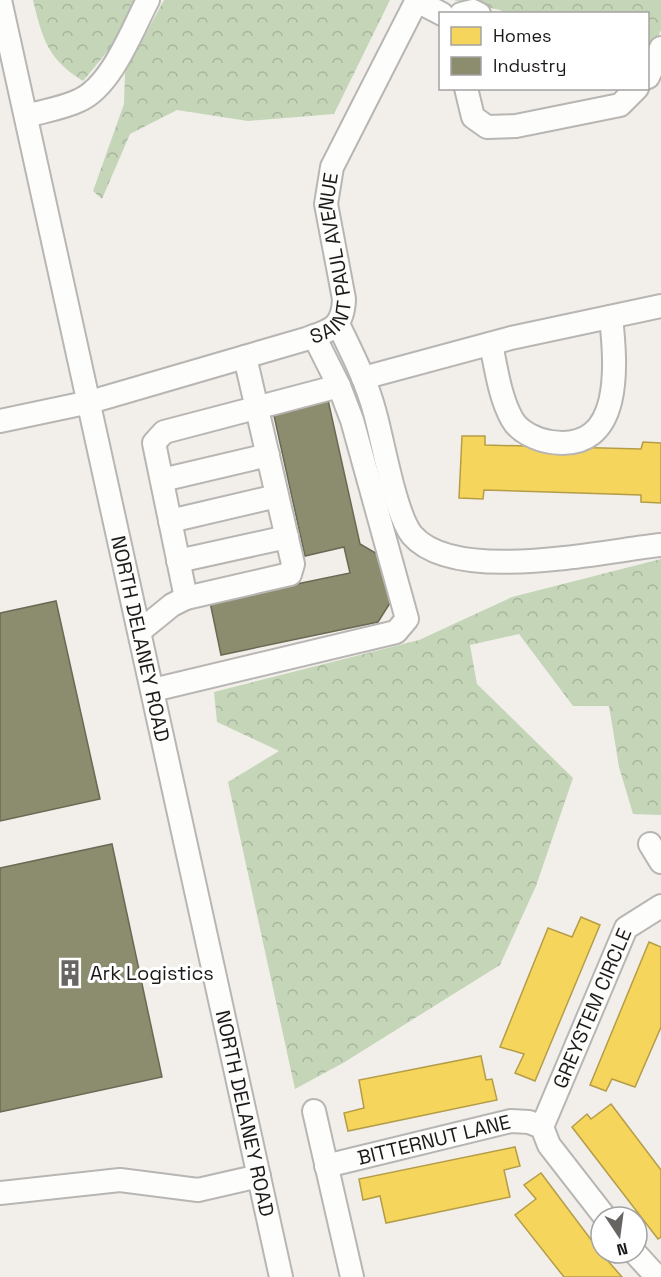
<svg xmlns="http://www.w3.org/2000/svg" width="661" height="1277" viewBox="0 0 661 1277" font-family="'Space Grotesk',sans-serif">
  <defs>
    <pattern id="forest-crowns" width="20" height="18" patternUnits="userSpaceOnUse" patternTransform="scale(1.5)"><rect width="20" height="18" fill="#c4d5b8"/><path d="M2 6a3 3 0 1 1 6 0M12 15a3 3 0 1 1 6 0" fill="none" stroke="#a8b69d"/></pattern>
  </defs>
  <rect width="100%" height="100%" fill="#f2efeb"/>
  <!-- forest -->
  <g fill="url(#forest-crowns)">
    <path d="M33 0H137L112 46 83 81C48 60 42 38 33 0Z"/>
    <path d="M164 0H390L334 114 248 121 177 110 130 134 102 199 93 191 124 104 125 72Z"/>
    <path d="M453 0H661V30L648 59V14L504 13 500 10Z"/>
    <path d="M661 559V815L633 814 619 767 609 706H573L519 634 470 645 477 684 573 778 536 886 500 965 343 1063 295 1089 228 782 279 751 217 722 214 692 419 640 512 597Z"/>
  </g>
  <!-- homes -->
  <g fill="#f6d55c" stroke="#b59d48" stroke-width="1.5">
    <path d="M462 436H485V445L641 449 643 442 661 443V503L641 502V495L484 490 483 499 459 498Z"/>
    <path d="M581 917 600 925 535 1081 515 1073 524 1054 500 1047 548 928 572 937Z"/>
    <path d="M649 942 661 947V1027L635 1087 612 1079 606 1091 590 1085Z"/>
    <path d="M481 1056 486 1080 492 1079 497 1100 348 1131 344 1113 364 1108 359 1080Z"/>
    <path d="M611 1104 661 1170V1237L658 1239 572 1127 587 1114 591 1119Z"/>
    <path d="M515 1147 520 1166 504 1170 510 1197 386 1223 380 1196 363 1200 359 1179Z"/>
    <path d="M541 1173 601 1253 622 1277H564L515 1215 536 1199 524 1185Z"/>
  </g>
  <!-- industry -->
  <g fill="#8c8c6e" stroke="#6a6a54" stroke-width="1.5">
    <path d="M328 400 360 544 379 555 390 603 378 622 221 655 210 602 350 573 344 547 305 556 273 411Z"/>
    <path d="M56 601 100 799 0 821V613Z"/>
    <path d="M112 844 162 1077 0 1112V868Z"/>
  </g>
  <g fill="none" stroke-linecap="round" stroke-linejoin="round">
    <defs>
      <g id="minor">
        <path id="s1" d="M0 0 281 1277"/>
        <path d="M417 1 442 14"/>
        <path d="M461 14 473 11 479 14"/>
        <path d="M648 77 661 48"/>
        <path d="M466 88 473 117 487 127 516 126 620 105 637 88"/>
        <path d="M26 116C44 111 64 108 80 100 112 85 132 30 148 0"/>
        <path d="M338 324C352 353 367 382 375 413 383 441 395 514 412 535 455 585 602 551 661 545"/>
        <path d="M314 336 339 386"/>
        <path d="M491 344C496 368 500 398 512 419 519 432 537 440 551 442 624 453 616 364 611 317"/>
        <path d="M363 378 511 338 661 306"/>
        <path id="s2" d="M0 421 90 402 306 339C331 330 343 328 344 299L326 204 332 167 417 0"/>
        <path d="M162 480 268 455"/>
        <path d="M170 521 277 496"/>
        <path d="M178 561 287 537"/>
        <path d="M140 631 172 605 186 598 290 574 293 564 245 357"/>
        <path d="M153 690 396 632 407 619 352 420 339 386 164 432 154 443 186 598"/>
        <path d="M650 844 661 862"/>
        <path d="M314 1111 352 1277"/>
        <path id="s3" d="M542 1127 626 928 661 906"/>
        <path d="M542 1127 549 1145 605 1217"/>
        <path id="s4" d="M326 1166 511 1121 529 1122 542 1127"/>
        <path d="M0 1193 120 1180 198 1190 259 1176"/>
        <path d="M635 1253 657 1277"/>
      </g>
    </defs>
    <!-- minor casing -->
    <use href="#minor" stroke="#b8b6b3" stroke-width="26"/>
    <!-- minor -->
    <use href="#minor" stroke="#fdfdfc" stroke-width="22"/>
  </g>
  <!-- icons -->
  <defs>
    <symbol id="building-bare" viewBox="-9 -9 18 18"><path d="M-4-6H4V6H1V3H-1V6H-4ZM-2.5-4.3h1.7v1.8h-1.7ZM.8-4.3h1.7v1.8H.8ZM-2.5-1h1.7V.8h-1.7ZM.8-1h1.7V.8H.8Z" fill="#676562" stroke="#fff" stroke-width="2.5" paint-order="stroke"/></symbol>
  </defs>
  <g fill-rule="evenodd">
    <use href="#building-bare" x="51" y="954" width="38" height="38"/>
  </g>
  <g text-anchor="middle" dominant-baseline="central" stroke-width="6" stroke-linejoin="round" paint-order="stroke">
    <!-- street labels -->
    <g font-size="20" fill="#1c1a18" stroke="#fff">
      <text stroke="none"><textPath href="#s2" startOffset="414">SAINT PAUL AVENUE</textPath></text>
      <text stroke="none"><textPath href="#s1" startOffset="654">NORTH DELANEY ROAD</textPath></text>
      <text stroke="none"><textPath href="#s3" startOffset="129">GREYSTEM CIRCLE</textPath></text>
      <text stroke="none"><textPath href="#s1" startOffset="1140">NORTH DELANEY ROAD</textPath></text>
      <text stroke="none"><textPath href="#s4" startOffset="111">BITTERNUT LANE</textPath></text>
    </g>
    <!-- poi labels -->
    <g font-size="20" fill="#1c1a18" stroke="#fff" text-anchor="start">
      <text x="90" y="973">Ark Logistics</text>
    </g>
  </g>
  <!-- legend -->
  <rect x="439" y="12" width="210" height="78" fill="#ffffff" stroke="#a4a3a3" stroke-width="1.5"/>
  <rect x="451" y="27" width="30" height="18" fill="#f6d55c" stroke="#a4a3a3" stroke-width="1.5"/>
  <text x="493" y="42" font-size="18" fill="#1c1a18">Homes</text>
  <rect x="451" y="57" width="30" height="18" fill="#8c8c6e" stroke="#a4a3a3" stroke-width="1.5"/>
  <text x="493" y="72" font-size="18" fill="#1c1a18">Industry</text>
  <!-- north arrow -->
  <g transform="translate(619 1235) rotate(167)"><circle r="28" fill="#ffffff" stroke="#a4a3a3" stroke-width="1.5"/>
  <path d="M0-4.5L10 22L0 15L-10 22Z" fill="#676562"/>
  <text y="-9" font-size="16" font-weight="bold" text-anchor="middle" fill="#1c1a18">N</text>
  </g>
</svg>
